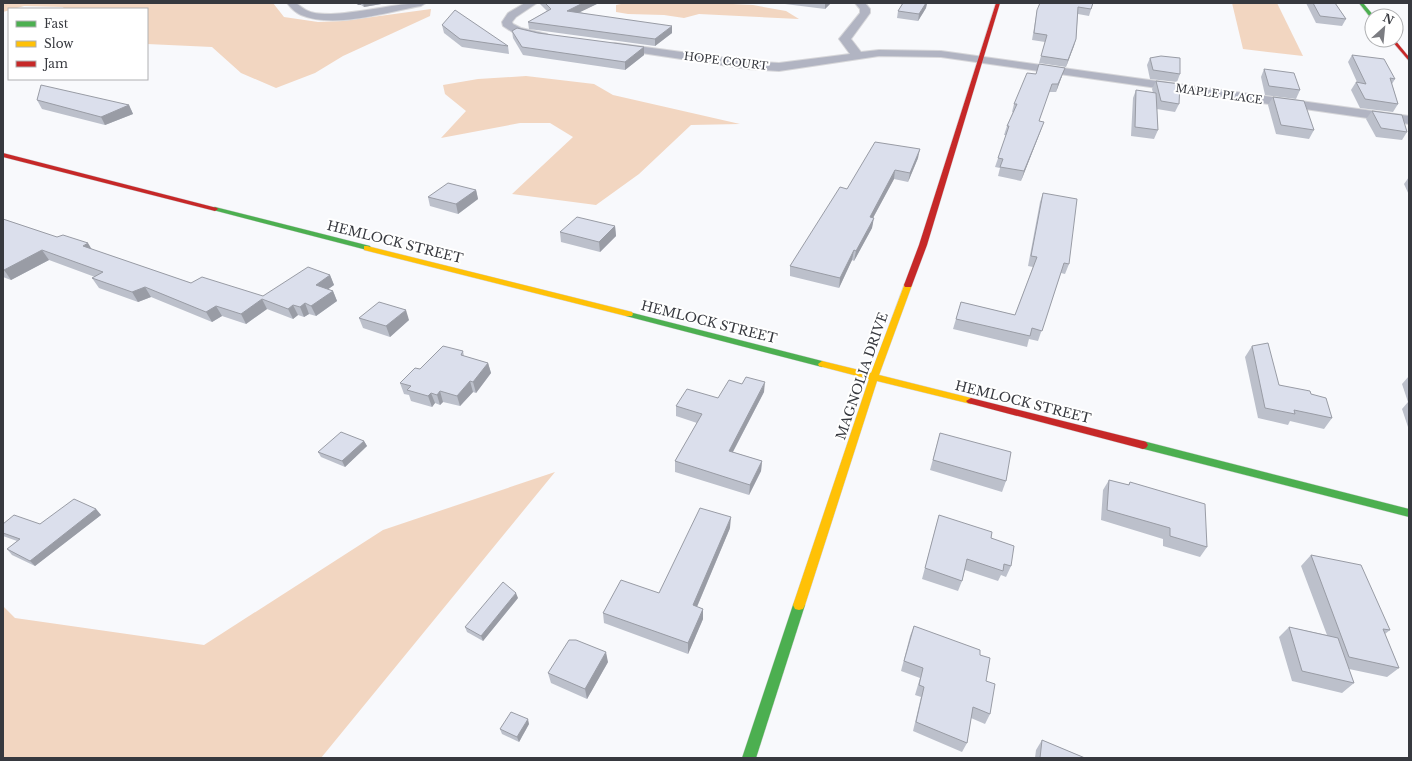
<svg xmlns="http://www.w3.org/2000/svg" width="1412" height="761" viewBox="0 0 1412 761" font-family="'Libre Baskerville',serif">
  <rect width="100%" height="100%" fill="#f8f9fc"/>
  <!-- green -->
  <g fill="#f2d6c1">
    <path d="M3 3H273L284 17 318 22 343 21 431 9 430 16 343 56 315 73 276 88 241 73 212 47 147 44V9H64L63 7 24 6 3 12Z"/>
    <path d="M626 3H712L753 5 786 11 799 19 699 14 684 18 664 15 628 14 616 12V5Z"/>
    <path d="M1232 3H1277L1303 56 1243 49Z"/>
    <path d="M526 76 594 84 613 95 740 124 691 125 639 174 596 205 512 194 573 137 550 123H520L441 138 466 111 445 94 443 85 478 79Z"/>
    <path d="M555 472 321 758H3V606L15 618 204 645 383 530Z"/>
  </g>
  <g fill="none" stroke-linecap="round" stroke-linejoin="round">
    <defs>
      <g id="street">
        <path d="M287 3C300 3 296 4 306 10 313 14 323 14 331 14 363 13 394 3 426 3L421 6C386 12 335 29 301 15 296 13 290 7 287 3Z"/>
        <path d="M525 3H537L516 17 512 22 513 24 521 28 547 34 549 36 547 38 543 39 514 33 503 26 502 22 508 13Z"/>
        <path d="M855 3H865L870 9V13L851 39 861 52 879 50 941 51 1409 116V124L941 57 879 56 779 71 748 69 615 49 611 48 609 46 611 44 615 43 748 61 779 63 850 54 839 39 860 13V9Z"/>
      </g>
      <g id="fast">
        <path d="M1359 3H1363L1374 16 1370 17Z"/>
        <path d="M215 207 370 246 371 248 367 250 213 210V208Z"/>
        <path d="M626 312H629L822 361 826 364 822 367 626 316 625 314Z"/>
        <path d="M1143 441 1409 509V517L1140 448 1138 445 1140 442Z"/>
        <path d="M799 600 803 601 805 605 756 758H742L793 605 795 601Z"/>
      </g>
      <g id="slow">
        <path d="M364 246H367L632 312 633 314 632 316H626L364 250Z"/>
        <path d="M905 283H911L912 285 879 375 971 398 976 401 971 404 877 381 805 605 803 609 799 610 795 609 793 605 869 379 819 366 818 364 822 361 871 373Z"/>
      </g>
      <g id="jam">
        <path d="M996 3H1000L927 245 912 285 911 287H905L904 285 919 245Z"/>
        <path d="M1391 40H1395L1409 57V61Z"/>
        <path d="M3 153 217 208 218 209 215 211 3 157Z"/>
        <path d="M971 398 1143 441 1146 442 1148 445 1146 448 1143 449 968 403 966 401Z"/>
      </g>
    </defs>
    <!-- street casing -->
    <use href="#street" stroke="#d6d6d9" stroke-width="2"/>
    <!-- fast casing -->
    <use href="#fast" stroke="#d6d6d9" stroke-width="1"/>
    <!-- slow casing -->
    <use href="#slow" stroke="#d6d6d9" stroke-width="1"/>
    <!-- jam casing -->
    <use href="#jam" stroke="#d6d6d9" stroke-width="1"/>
    <!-- street -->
    <use href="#street" fill="#b1b4c2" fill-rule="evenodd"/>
    <!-- fast -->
    <use href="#fast" fill="#4caf50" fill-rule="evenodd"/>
    <!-- slow -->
    <use href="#slow" fill="#ffc107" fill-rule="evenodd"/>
    <!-- jam -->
    <use href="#jam" fill="#c62828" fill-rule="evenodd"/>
  </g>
  <!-- wall -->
  <g fill="#bcc0cb">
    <path d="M355 3H387L364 7 361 5H358Z"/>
    <path d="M539 3H599L579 12 672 33 655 46 529 29 528 22 547 11Z"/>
    <path d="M777 3H831L825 9Z"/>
    <path d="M903 3H927L926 8 918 21 897 18 898 11Z"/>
    <path d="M1093 3 1089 16 1078 14 1076 39 1066 67 1039 63 1045 42 1032 40 1037 10Z"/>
    <path d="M1304 3H1335L1346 19 1342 26 1316 23 1306 3Z"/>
    <path d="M442 25 508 46 509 54 462 47 444 33Z"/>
    <path d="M512 31 538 33 644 55 625 70 523 55 513 38Z"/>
    <path d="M1352 55 1395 79 1392 84 1398 104 1393 112 1360 108 1351 90 1356 82H1357L1348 62Z"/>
    <path d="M1150 58 1180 74 1177 82 1150 79 1147 65Z"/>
    <path d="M1264 69 1300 90 1296 99 1265 95 1261 77Z"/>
    <path d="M1036 74 1062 76 1056 92H1049L1039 121 1041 130 1021 181 998 176 1000 168 995 167 1006 135H1004L1007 126 1013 112H1012L1014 104Z"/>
    <path d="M1156 81 1179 104 1175 112 1157 109V106L1158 130 1154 139 1131 136 1133 98 1136 90 1153 93 1152 89Z"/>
    <path d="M1273 97 1314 130 1309 139 1276 134 1268 105Z"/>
    <path d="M37 100 129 105 133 114 105 125 42 109Z"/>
    <path d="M1372 111 1407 132 1402 140 1376 137 1366 119Z"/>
    <path d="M918 158 908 182 894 179 873 218 872 228 854 261 852 260 839 288 790 276V266L847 189Z"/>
    <path d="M1409 177V195L1404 184Z"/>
    <path d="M476 190 478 199 458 214 430 206 428 197Z"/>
    <path d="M1043 193 1069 264 1065 274 1061 273 1038 341 1029 339 1027 347 953 329 961 302 1015 315 1033 267 1028 266 1040 202Z"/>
    <path d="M3 219 191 283 263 296 330 275 334 285 328 289 333 291 337 301 316 316 309 314 304 317 298 315 293 319 267 309 246 324 222 316 212 322 151 297 138 302 99 288 92 278 95 277 49 260 11 280 3 277Z"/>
    <path d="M615 226 616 236 600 252 561 242 560 232Z"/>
    <path d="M359 318 409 320 390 337 363 328Z"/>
    <path d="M1252 346 1279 385 1311 394 1332 418 1324 429 1290 421 1288 425 1258 418 1245 357Z"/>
    <path d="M463 351 464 356 488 363 491 373 476 393 473 392 460 406 443 402 440 405 435 403 432 407 411 401 409 395 404 394 400 383 420 369Z"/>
    <path d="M1409 376V430L1402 409 1408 402 1402 384Z"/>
    <path d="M764 392 733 452 762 461 761 471 749 495 675 472V461L697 423 676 416V406L718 398Z"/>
    <path d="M940 433 1006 481 1002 492 930 470Z"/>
    <path d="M364 441 367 446 345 467 321 457 318 452Z"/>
    <path d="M1109 480 1128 485 1130 482 1207 547 1200 557 1163 546V539L1101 520 1103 490Z"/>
    <path d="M96 509 101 515 35 566 12 555 7 549 17 541 3 536V524H40Z"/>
    <path d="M939 515 991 538 1011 566 1006 577 1001 575 998 581 965 570 962 581 958 591 922 579 936 526Z"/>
    <path d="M730 528 697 607 703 609V619L688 654 604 623 603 613 659 593Z"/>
    <path d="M1311 555 1390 630 1385 634 1399 668 1387 677 1349 669 1354 683 1342 693 1292 681 1279 637 1289 627 1327 635 1301 566Z"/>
    <path d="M518 598 483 641 467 632 465 627Z"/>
    <path d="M914 626 980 655 986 681 990 714 985 724 971 718 967 743 962 752 913 731 921 697 915 695 920 678 901 671 910 636Z"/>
    <path d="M608 662 587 699 551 683 548 673Z"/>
    <path d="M529 724 519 742 502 734 500 729Z"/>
    <path d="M1042 740 1085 758H1035L1036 750Z"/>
  </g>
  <!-- shaded-wall -->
  <g fill="#999ca5">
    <path d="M357 3H361V5H358Z"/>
    <path d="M363 3H387L364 7Z"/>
    <path d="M583 3H599L568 18 567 11Z"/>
    <path d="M825 3H831L825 9Z"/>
    <path d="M926 3H927L926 8 918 21 919 14Z"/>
    <path d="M672 26V33L655 46V39Z"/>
    <path d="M1076 39 1074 46 1066 67 1068 60Z"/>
    <path d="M644 47V55L625 70V62Z"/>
    <path d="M1065 68 1056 92 1058 84Z"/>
    <path d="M129 105 133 114 105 125 101 117Z"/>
    <path d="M1044 122 1041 130 1021 181 1024 171Z"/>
    <path d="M920 149 918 158 908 182 910 173Z"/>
    <path d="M895 170 894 179 868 227 870 217Z"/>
    <path d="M476 190 478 199 458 214 456 204Z"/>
    <path d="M874 218 872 228 854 261 856 251Z"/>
    <path d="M615 226 616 236 600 252 599 242Z"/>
    <path d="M88 243 94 253 83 246Z"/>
    <path d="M42 250 49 260 11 280 4 270Z"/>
    <path d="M854 250 852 260 839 288 840 278Z"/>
    <path d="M330 275 334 285 320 295 316 285Z"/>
    <path d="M145 287 151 297 138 302 132 292Z"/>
    <path d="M333 291 337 301 316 316 311 306Z"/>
    <path d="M262 299 267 309 246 324 241 314Z"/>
    <path d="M305 303 309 314 304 317 300 307Z"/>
    <path d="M293 305 298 315 293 319 288 309Z"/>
    <path d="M216 306 222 316 212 322 206 312Z"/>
    <path d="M406 310 409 320 390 337 386 326Z"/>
    <path d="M488 363 491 373 476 393 473 382Z"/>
    <path d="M470 381 473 392 460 406 457 396Z"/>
    <path d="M765 382 764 392 728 461 729 451Z"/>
    <path d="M440 391 443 402 440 405 437 395Z"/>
    <path d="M431 393 435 403 432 407 428 396Z"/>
    <path d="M364 441 367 446 345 467 342 461Z"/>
    <path d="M762 461 761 471 749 495 750 485Z"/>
    <path d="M96 509 101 515 35 566 30 561Z"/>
    <path d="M731 517 730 528 693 616V605Z"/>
    <path d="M516 593 518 598 483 641 481 636Z"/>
    <path d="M703 609V619L688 654V643Z"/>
    <path d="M606 652 608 662 587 699 585 689Z"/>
    <path d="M528 719 529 724 519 742 517 737Z"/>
  </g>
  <!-- building -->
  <g fill="#dbdfec" stroke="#999ca5">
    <path d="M545 3H583L567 11 672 26 655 39 528 22 551 9Z"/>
    <path d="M903 3H926L919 14 898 11Z"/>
    <path d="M1040 3H1093L1091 9 1078 7 1076 39 1068 60 1041 56 1047 35 1034 33 1037 10Z"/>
    <path d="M1313 3H1335L1346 19 1320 16Z"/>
    <path d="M455 10 508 46 460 39 442 25Z"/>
    <path d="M517 28 538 33 644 47 625 62 522 47 512 31Z"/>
    <path d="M1352 55 1384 59 1395 79 1390 78 1398 104 1365 99 1356 82 1366 84Z"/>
    <path d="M1161 56 1180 58V74L1153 70 1150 58Z"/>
    <path d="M1039 64 1065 68 1058 84H1052L1039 121 1044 122 1024 171 1000 167 1003 159 998 158 1009 126H1007L1017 104H1014L1027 73 1036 74Z"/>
    <path d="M1264 69 1294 73 1300 90 1269 86Z"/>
    <path d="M1156 81 1180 84 1179 104 1161 101Z"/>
    <path d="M41 85 129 105 101 117 37 100Z"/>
    <path d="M1136 90 1156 93 1158 130 1135 127Z"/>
    <path d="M1273 97 1304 101 1314 130 1281 125Z"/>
    <path d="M1372 111 1402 115 1407 132 1381 128Z"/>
    <path d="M875 142 920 149 910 173 895 170 870 217 874 218 856 251 854 250 840 278 790 266 840 187 847 189Z"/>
    <path d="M448 183 476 190 456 204 428 197Z"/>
    <path d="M1043 193 1077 199 1069 264 1064 263 1042 331 1032 328 1030 336 956 319 961 302 1015 315 1037 257 1031 256Z"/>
    <path d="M577 217 615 226 599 242 560 232Z"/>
    <path d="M3 219 57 237 63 235 88 243 83 246 191 283 202 277 263 296 308 267 330 275 316 285 333 291 311 306 305 303 300 307 293 305 288 309 262 299 241 314 216 306 206 312 145 287 132 292 92 278 103 272 42 250 4 270H3Z"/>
    <path d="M379 302 406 310 386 326 359 318Z"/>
    <path d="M1268 343 1279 385 1310 391 1311 394 1326 398 1332 418 1294 410 1295 414 1265 408 1252 346Z"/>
    <path d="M443 346 463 351 461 355 488 363 473 382 470 381 457 396 440 391 437 395 431 393 428 396 407 390 411 386 400 383 415 368 420 369Z"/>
    <path d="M746 377 765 382 729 451 762 461 750 485 675 461 702 414 676 406 687 389 718 398 729 380 742 384Z"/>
    <path d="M341 432 364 441 342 461 318 452Z"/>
    <path d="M940 433 1011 452 1006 481 933 460Z"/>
    <path d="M1109 480 1129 485 1130 482 1205 504 1207 547 1170 536V528L1107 510Z"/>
    <path d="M74 499 96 509 30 561 7 549 20 539 3 533V524L14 515 40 524Z"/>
    <path d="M700 508 731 517 693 605 703 609 688 643 603 613 621 580 659 593Z"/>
    <path d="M939 515 992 532 991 538 1014 546 1011 566 1004 564 1003 571 967 559 962 581 925 568Z"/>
    <path d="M1311 555 1361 565 1390 630 1383 629 1399 668 1349 657Z"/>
    <path d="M503 582 516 593 481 636 465 627Z"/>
    <path d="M914 626 980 650V655L990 658 986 681 995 684 990 714 973 707 967 743 916 722 924 687 919 685 923 668 904 661Z"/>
    <path d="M1289 627 1338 638 1354 683 1302 671Z"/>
    <path d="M569 640H576L606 652 585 689 548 673Z"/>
    <path d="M511 712 528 719 517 737 500 729Z"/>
    <path d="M1042 740 1085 758H1040Z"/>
  </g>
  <g text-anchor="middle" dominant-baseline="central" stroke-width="4" stroke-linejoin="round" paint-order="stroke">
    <!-- far-street labels -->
    <g font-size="11" fill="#37393f" stroke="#fff">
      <text transform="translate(726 61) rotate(7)">HOPE COURT</text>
      <text transform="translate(1219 94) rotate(8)">MAPLE PLACE</text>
    </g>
    <!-- street labels -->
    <g font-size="13" fill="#37393f" stroke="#fff">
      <text transform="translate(395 242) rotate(14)">HEMLOCK STREET</text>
      <text transform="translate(709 322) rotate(14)">HEMLOCK STREET</text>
      <text transform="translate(862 376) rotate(-71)">MAGNOLIA DRIVE</text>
      <text transform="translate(1023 402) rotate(14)">HEMLOCK STREET</text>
    </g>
  </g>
  <!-- border -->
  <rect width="1412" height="761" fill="none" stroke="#37393f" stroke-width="8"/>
  <!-- legend -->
  <rect x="8" y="8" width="140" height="72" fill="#ffffff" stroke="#afb0b2"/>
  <rect x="16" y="21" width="20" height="6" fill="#4caf50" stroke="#afb0b2"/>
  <text x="44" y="28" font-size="12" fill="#37393f">Fast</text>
  <rect x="16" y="41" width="20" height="6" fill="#ffc107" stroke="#afb0b2"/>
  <text x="44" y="48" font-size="12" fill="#37393f">Slow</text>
  <rect x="16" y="61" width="20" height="6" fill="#c62828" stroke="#afb0b2"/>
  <text x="44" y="68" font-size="12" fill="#37393f">Jam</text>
  <!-- north arrow -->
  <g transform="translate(1384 28) rotate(27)"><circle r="19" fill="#ffffff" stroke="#afb0b2"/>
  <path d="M0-3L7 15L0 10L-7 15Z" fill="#7b7c81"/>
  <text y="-6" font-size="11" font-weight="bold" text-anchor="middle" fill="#37393f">N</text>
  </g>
</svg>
